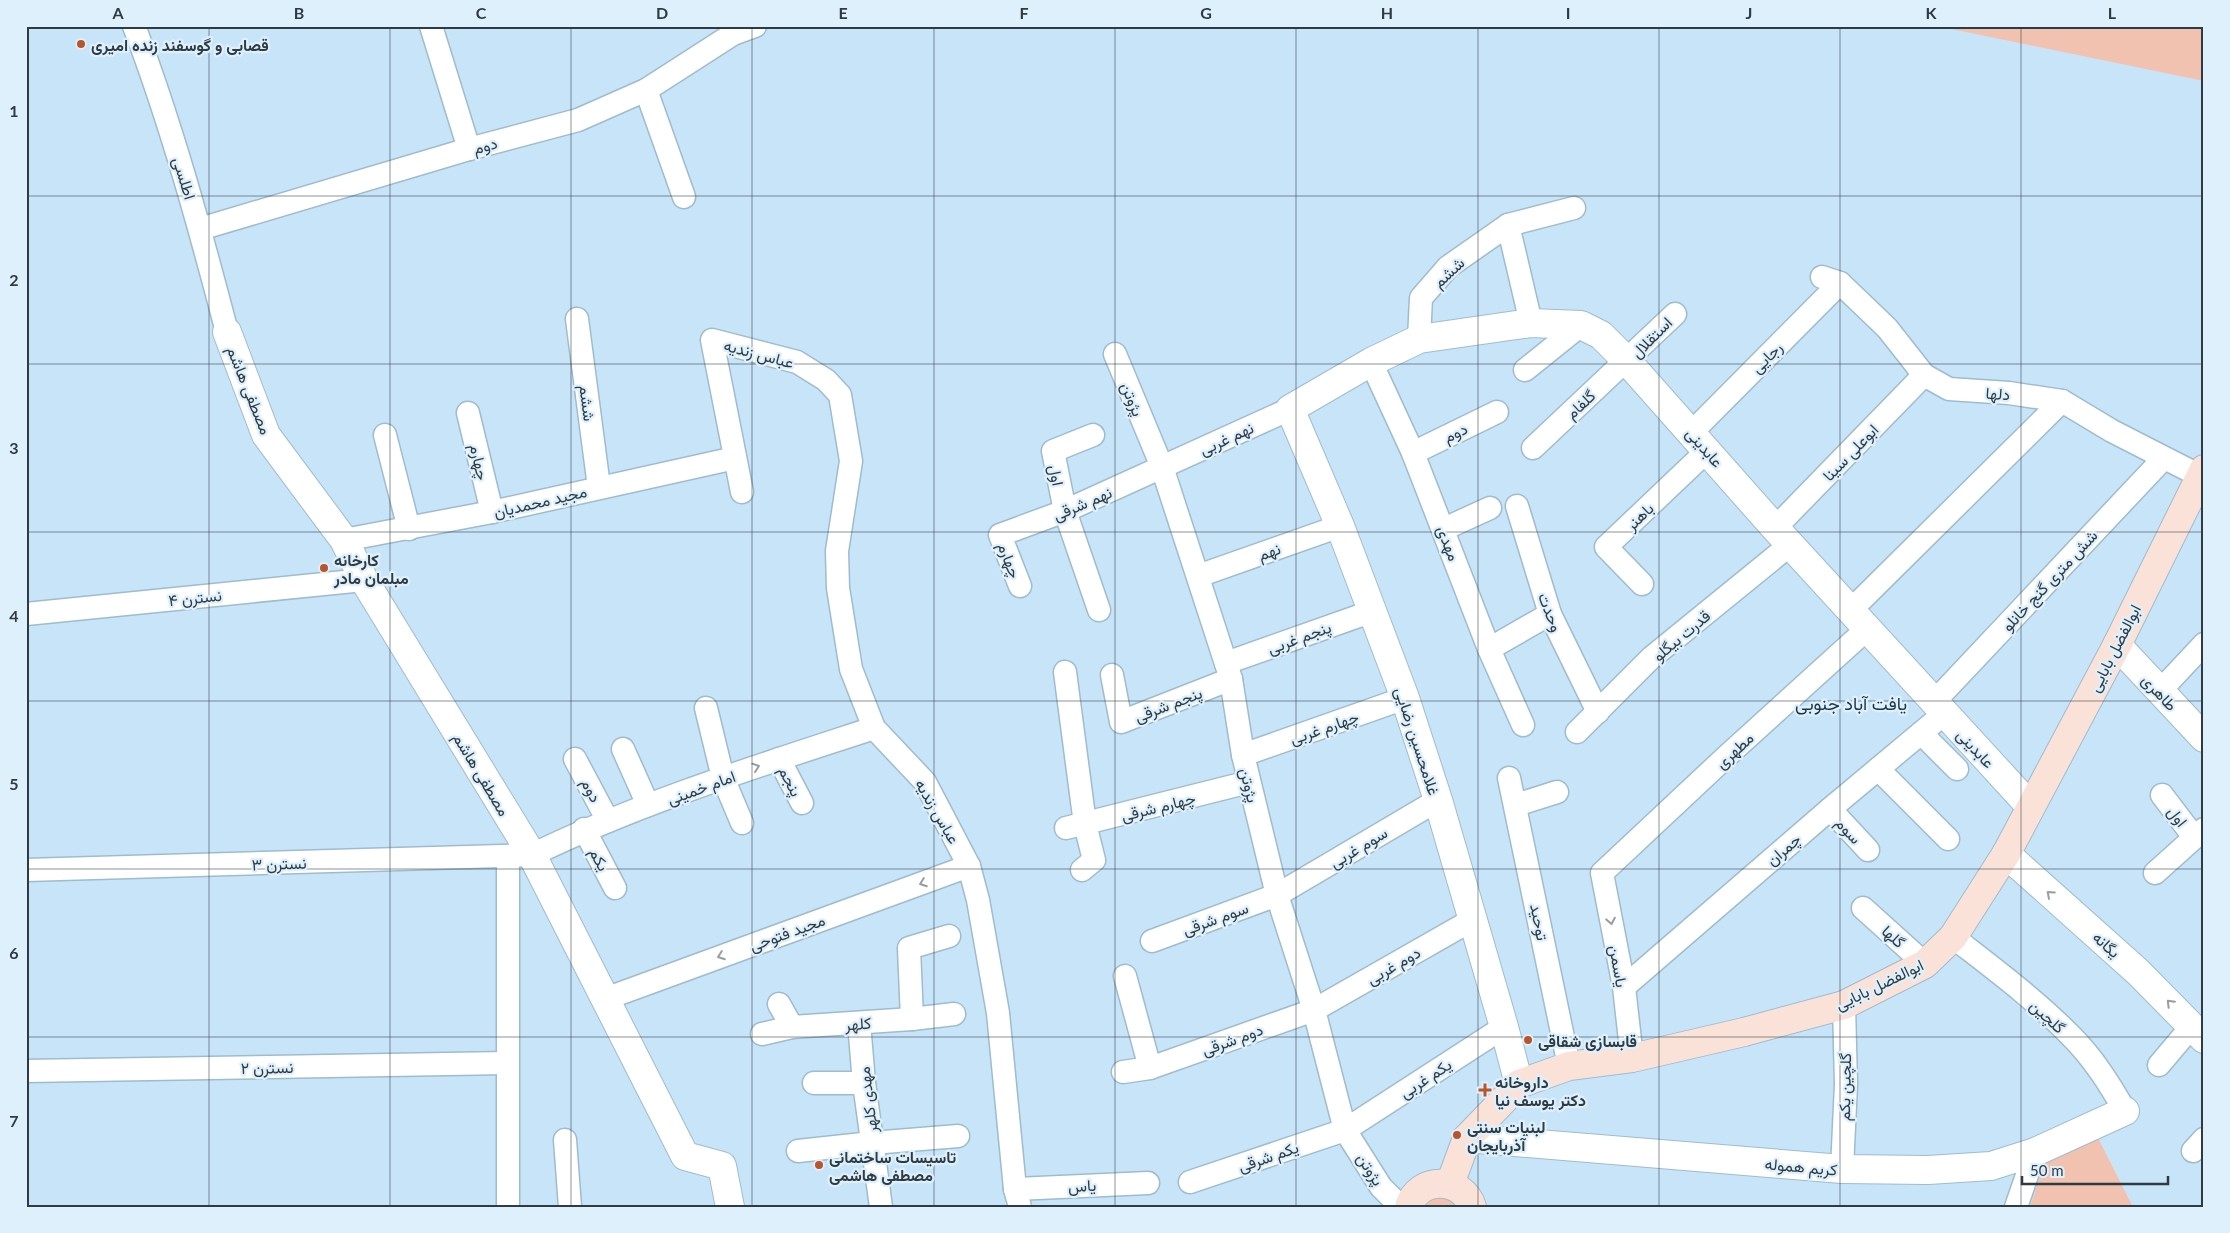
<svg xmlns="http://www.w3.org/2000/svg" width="2230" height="1233" viewBox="0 0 2230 1233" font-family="Lato,Vazirmatn,sans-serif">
  <rect width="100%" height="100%" fill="#c7e4f8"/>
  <!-- green -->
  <g fill="#f1c2b0">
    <path d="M1937 26H2204V81Z"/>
    <path d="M2097 1136 2133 1207H2030L2048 1153Z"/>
    <path d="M1440 1192 1463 1207H1416Z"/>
  </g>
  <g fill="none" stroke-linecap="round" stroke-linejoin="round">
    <defs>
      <g id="minor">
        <path d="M134 26C172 126 200 229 227 332"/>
        <path d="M431 26 469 149"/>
        <path d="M646 90 684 197"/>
        <path d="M1508 225 1531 323"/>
        <path d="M200 229 469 149 578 120 646 90 733 34 755 26"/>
        <path d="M1822 277 1840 283 1887 328 1924 375 1949 389 2009 393 2062 401 2112 431 2200 476"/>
        <path d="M577 319 599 487"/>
        <path d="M1419 339 1421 298 1448 267 1508 225 1574 208"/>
        <path d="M1115 354 1162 467 1231 679 1243 755 1277 895 1314 1010 1345 1130 1381 1187 1401 1207"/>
        <path d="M1371 362 1413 453 1489 649 1523 725"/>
        <path d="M1525 370 1581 325"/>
        <path d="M468 413 492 512"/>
        <path d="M1692 432 1840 283"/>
        <path d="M385 435 409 529"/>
        <path d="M1093 435 1053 451 1065 511 1099 610"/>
        <path d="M1533 448 1675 314"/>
        <path d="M1413 453 1497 412"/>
        <path d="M742 492 712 340 797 362 826 380 840 395 851 461 837 551 838 588 851 669 874 728 925 782 969 866 978 900 998 1013 1015 1189 1020 1207"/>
        <path d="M1517 506 1550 614 1598 712"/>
        <path d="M1775 528 1924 375"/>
        <path d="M1444 529 1490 508"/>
        <path d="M344 540 492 512 735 458"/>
        <path d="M1198 576 1340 526"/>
        <path d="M1642 584 1606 547 1708 450"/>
        <path d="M1020 586 1000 535 1065 511 1290 409"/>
        <path d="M1850 611 2062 401"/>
        <path d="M26 614 364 580"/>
        <path d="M1489 649 1550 614"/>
        <path d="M1226 663 1373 611"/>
        <path d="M1065 672 1085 824 1094 860 1082 870"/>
        <path d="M1112 675 1121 722 1231 679"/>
        <path d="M2160 691 2204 644"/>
        <path d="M1934 702 2163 459"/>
        <path d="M706 708 723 778 742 823"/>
        <path d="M1577 732 1651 658 1791 544"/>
        <path d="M1921 733 1957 769"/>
        <path d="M623 749 648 805"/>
        <path d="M1243 755 1405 698"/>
        <path d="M575 759 608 821"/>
        <path d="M779 759 802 803"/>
        <path d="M1878 769 1948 839"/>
        <path d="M1509 778 1569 1066"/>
        <path d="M2162 795 2194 837"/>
        <path d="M1516 805 1557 792"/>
        <path d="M1830 809 1868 850"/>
        <path d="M1066 828 1249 782"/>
        <path d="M584 829 615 888"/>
        <path d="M26 870 532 855C641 802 758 766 874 728"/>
        <path d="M2155 873 2204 829"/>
        <path d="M1863 908 1925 964"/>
        <path d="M1953 937C1994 969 2036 1000 2072 1037 2094 1059 2110 1085 2125 1111"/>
        <path d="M1152 941 1277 895 1438 800"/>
        <path d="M1125 976 1150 1068"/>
        <path d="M1624 987 1830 809 1945 713"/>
        <path d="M605 999 969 866"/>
        <path d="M779 1004 792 1027"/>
        <path d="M912 1019 909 948 949 936"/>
        <path d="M859 1023 864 1083 881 1207"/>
        <path d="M762 1034 792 1027 912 1019 954 1014"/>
        <path d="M1632 1058 1624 987 1602 873 1728 755 1867 629"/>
        <path d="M2159 1065 2192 1026"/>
        <path d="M26 1071 507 1063"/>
        <path d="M1123 1072 1150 1068 1314 1010 1472 920"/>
        <path d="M814 1083H864"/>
        <path d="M565 1140 570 1207"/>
        <path d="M798 1151 872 1143 958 1136"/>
        <path d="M2193 1151 2204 1139"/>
        <path d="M1842 1169 1846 1084 1844 1005"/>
        <path d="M1190 1182 1345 1130 1504 1027"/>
        <path d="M1015 1189 1148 1183"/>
        <path d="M508 1207V857"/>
        <path d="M2016 1207 2035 1152"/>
      </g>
      <g id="tertiary">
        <path d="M227 332 266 435 344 540 364 580 532 855 685 1156 722 1166 730 1207"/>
        <path d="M2117 645 2204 738"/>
        <path d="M2006 854 2138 972 2204 1039"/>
        <path d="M1519 1084 1504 1027 1438 800 1405 698 1340 526 1290 409 1371 362 1419 339 1531 323 1581 325 1601 335 1627 361 1775 528 2030 806"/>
        <path d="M1467 1138 1842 1169 1928 1170 1991 1166 2035 1152 2125 1111"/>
      </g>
      <g id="secondary">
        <path d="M1450 1184 1467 1138 1519 1084 1569 1066 1632 1058 1744 1032 1844 1005 1925 964 1953 937 2006 854 2117 645 2204 469"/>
        <path d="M1409 1207C1418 1175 1463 1177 1472 1207"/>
      </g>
    </defs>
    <!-- minor casing -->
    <use href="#minor" stroke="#9fbcce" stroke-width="25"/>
    <!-- tertiary casing -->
    <use href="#tertiary" stroke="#9fbcce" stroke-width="30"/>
    <!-- secondary casing -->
    <use href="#secondary" stroke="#9fbcce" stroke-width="30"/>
    <!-- minor -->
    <use href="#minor" stroke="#fff" stroke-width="22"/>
    <!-- tertiary -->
    <use href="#tertiary" stroke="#fff" stroke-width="28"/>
    <!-- secondary -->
    <use href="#secondary" stroke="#fbe2d8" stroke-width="28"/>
  </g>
  <!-- one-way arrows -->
  <defs><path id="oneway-chevron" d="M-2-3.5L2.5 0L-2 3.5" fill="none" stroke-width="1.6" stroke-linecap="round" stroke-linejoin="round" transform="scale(1.25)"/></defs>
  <g stroke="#979da1">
    <use href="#oneway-chevron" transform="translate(756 767) rotate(-19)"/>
    <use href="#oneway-chevron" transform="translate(923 883) rotate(160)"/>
    <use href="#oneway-chevron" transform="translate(2050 894) rotate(-138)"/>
    <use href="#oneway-chevron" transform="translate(1611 921) rotate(79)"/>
    <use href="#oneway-chevron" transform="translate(721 956) rotate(160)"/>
    <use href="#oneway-chevron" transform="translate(2170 1003) rotate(-135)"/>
  </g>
  <!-- grid -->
  <path fill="none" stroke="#2f3b43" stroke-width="1" stroke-opacity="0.55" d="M209 26V1207M390 26V1207M571 26V1207M752 26V1207M934 26V1207M1115 26V1207M1296 26V1207M1478 26V1207M1659 26V1207M1840 26V1207M2021 26V1207M26 196H2204M26 364H2204M26 532H2204M26 701H2204M26 869H2204M26 1037H2204"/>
  <!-- markers -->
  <g fill="#bb542a" stroke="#def0fb" stroke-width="2">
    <circle cx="81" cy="44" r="5"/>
    <circle cx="324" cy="568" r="5"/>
    <circle cx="1528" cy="1040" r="5"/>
    <path d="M1482.5 1082.5h5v5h5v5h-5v5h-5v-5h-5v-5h5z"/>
    <circle cx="1457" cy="1135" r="5"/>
    <circle cx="819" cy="1165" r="5"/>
  </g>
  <g text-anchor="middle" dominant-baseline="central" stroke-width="4.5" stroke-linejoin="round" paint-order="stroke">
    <!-- poi labels -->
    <g font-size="16" font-weight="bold" fill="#2f3b43" stroke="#def0fb" text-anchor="start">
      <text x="91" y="44">قصابی و گوسفند زنده امیری</text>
      <text x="334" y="559">کارخانه<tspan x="334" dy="18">مبلمان مادر</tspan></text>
      <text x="1538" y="1040">قابسازی شقاقی</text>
      <text x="1495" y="1081">داروخانه<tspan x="1495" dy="18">دکتر یوسف نیا</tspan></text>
      <text x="1467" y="1126">لبنیات سنتی<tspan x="1467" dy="18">آذربایجان</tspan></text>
      <text x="829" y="1156">تاسیسات ساختمانی<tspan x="829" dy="18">مصطفی هاشمی</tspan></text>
    </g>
    <!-- street labels -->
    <g font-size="16" fill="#2f3b43" stroke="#def0fb">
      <text transform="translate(485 145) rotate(-15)">دوم</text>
      <text transform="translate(185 178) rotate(73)">اطلسی</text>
      <text transform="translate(1448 272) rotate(-43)">ششم</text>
      <text transform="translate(1651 337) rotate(-45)">استقلال</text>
      <text transform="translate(759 353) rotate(15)">عباس زندیه</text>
      <text transform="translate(1766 357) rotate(-45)">رجایی</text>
      <text transform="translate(250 390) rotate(68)">مصطفی هاشم</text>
      <text transform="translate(1998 393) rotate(4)">دلها</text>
      <text transform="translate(1133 399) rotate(68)">پژوتن</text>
      <text transform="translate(588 403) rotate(83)">ششم</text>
      <text transform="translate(1580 404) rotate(-43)">گلفام</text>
      <text transform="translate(1455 432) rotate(-26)">دوم</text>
      <text transform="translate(1226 438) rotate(-25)">نهم غربی</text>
      <text transform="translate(1705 447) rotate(49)">عابدینی</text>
      <text transform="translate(1850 452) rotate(-46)">ابوعلی سینا</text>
      <text transform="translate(480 462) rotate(77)">چهارم</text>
      <text transform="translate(1057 475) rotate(79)">اول</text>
      <text transform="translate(540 501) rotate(-13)">مجید محمدیان</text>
      <text transform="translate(1082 503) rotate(-23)">نهم شرقی</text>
      <text transform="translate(1639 516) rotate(-44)">باهنر</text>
      <text transform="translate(1449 543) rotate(69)">مهدی</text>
      <text transform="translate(1269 551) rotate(-20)">نهم</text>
      <text transform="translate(1010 560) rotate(69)">چهارم</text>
      <text transform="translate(2049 580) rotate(-47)">شش متری گنج خانلو</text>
      <text transform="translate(195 597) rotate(-6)">نسترن ۴</text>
      <text transform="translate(1551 612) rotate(69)">وحدت</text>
      <text transform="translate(1681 635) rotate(-40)">قدرت بیگلو</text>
      <text transform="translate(1299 637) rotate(-20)">پنجم غربی</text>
      <text transform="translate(2114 648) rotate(-63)">ابوالفضل بابایی</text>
      <text transform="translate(2160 692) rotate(47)">طاهری</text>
      <text transform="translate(1168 704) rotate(-21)">پنجم شرقی</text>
      <text transform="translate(1324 727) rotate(-19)">چهارم غربی</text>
      <text transform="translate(1418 741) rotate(72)">غلامحسین رضایی</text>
      <text transform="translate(1976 748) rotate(47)">عابدینی</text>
      <text transform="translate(1734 750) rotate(-43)">مطهری</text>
      <text transform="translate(482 774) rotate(59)">مصطفی هاشم</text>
      <text transform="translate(791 781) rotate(63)">پنجم</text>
      <text transform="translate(1250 785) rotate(76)">پژوتن</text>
      <text transform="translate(701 787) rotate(-20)">امام خمینی</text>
      <text transform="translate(592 790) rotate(62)">دوم</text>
      <text transform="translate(1158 806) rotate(-14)">چهارم شرقی</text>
      <text transform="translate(938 811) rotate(60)">عباس زندیه</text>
      <text transform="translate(2178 816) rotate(52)">اول</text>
      <text transform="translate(1849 830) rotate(47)">سوم</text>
      <text transform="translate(1358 847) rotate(-31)">سوم غربی</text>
      <text transform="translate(1783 849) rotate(-41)">چمران</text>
      <text transform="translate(600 859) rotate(62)">یکم</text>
      <text transform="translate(279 863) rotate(-2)">نسترن ۳</text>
      <text transform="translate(1215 918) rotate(-20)">سوم شرقی</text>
      <text transform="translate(1540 922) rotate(79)">توحید</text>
      <text transform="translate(787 932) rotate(-20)">مجید فتوحی</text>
      <text transform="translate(1894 936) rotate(42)">گلها</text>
      <text transform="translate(2107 944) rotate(42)">یگانه</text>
      <text transform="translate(1393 965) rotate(-30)">دوم غربی</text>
      <text transform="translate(1619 966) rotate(80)">یاسمن</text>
      <text transform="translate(1879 984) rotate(-26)">ابوالفضل بابایی</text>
      <text transform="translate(2048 1016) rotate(42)">گلچین</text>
      <text transform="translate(858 1023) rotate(-4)">کلهر</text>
      <text transform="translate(1232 1039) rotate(-20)">دوم شرقی</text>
      <text transform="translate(267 1067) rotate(-1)">نسترن ۲</text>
      <text transform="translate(1425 1078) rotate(-33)">یکم غربی</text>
      <text transform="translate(1844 1087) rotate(-89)">گلچین یکم</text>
      <text transform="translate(867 1100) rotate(-97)">مهدی کلهر</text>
      <text transform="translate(1268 1156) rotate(-19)">یکم شرقی</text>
      <text transform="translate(1801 1166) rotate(5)">کریم هموله</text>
      <text transform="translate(1371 1169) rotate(57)">پژوتن</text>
      <text transform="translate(1082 1185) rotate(-3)">یاس</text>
    </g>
    <!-- neighbourhood labels -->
    <g font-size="18" fill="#1b3444" stroke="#def0fb">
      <text x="1851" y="703">یافت آباد جنوبی</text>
    </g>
  </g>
  <!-- border -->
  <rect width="2230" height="1233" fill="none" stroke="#def0fb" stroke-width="55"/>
  <!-- scale -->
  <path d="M2022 1176v8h146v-8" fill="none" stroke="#2f3b43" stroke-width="2.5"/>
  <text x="2030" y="1176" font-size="15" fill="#2f3b43" stroke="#def0fb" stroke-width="4" paint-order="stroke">50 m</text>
  <rect x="28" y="28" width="2174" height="1178" fill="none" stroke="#2f3b43" stroke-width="2"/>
  <g font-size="16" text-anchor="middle" font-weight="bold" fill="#2f3b43">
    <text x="118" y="19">A</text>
    <text x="299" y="19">B</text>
    <text x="481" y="19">C</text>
    <text x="662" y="19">D</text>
    <text x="843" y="19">E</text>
    <text x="1024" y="19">F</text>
    <text x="1206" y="19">G</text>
    <text x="1387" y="19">H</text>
    <text x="1568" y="19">I</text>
    <text x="1749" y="19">J</text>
    <text x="1931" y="19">K</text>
    <text x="2112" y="19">L</text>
    <text x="14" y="117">1</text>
    <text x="14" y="286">2</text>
    <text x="14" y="454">3</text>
    <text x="14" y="622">4</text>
    <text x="14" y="790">5</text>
    <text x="14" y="959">6</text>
    <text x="14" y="1127">7</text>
  </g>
</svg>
